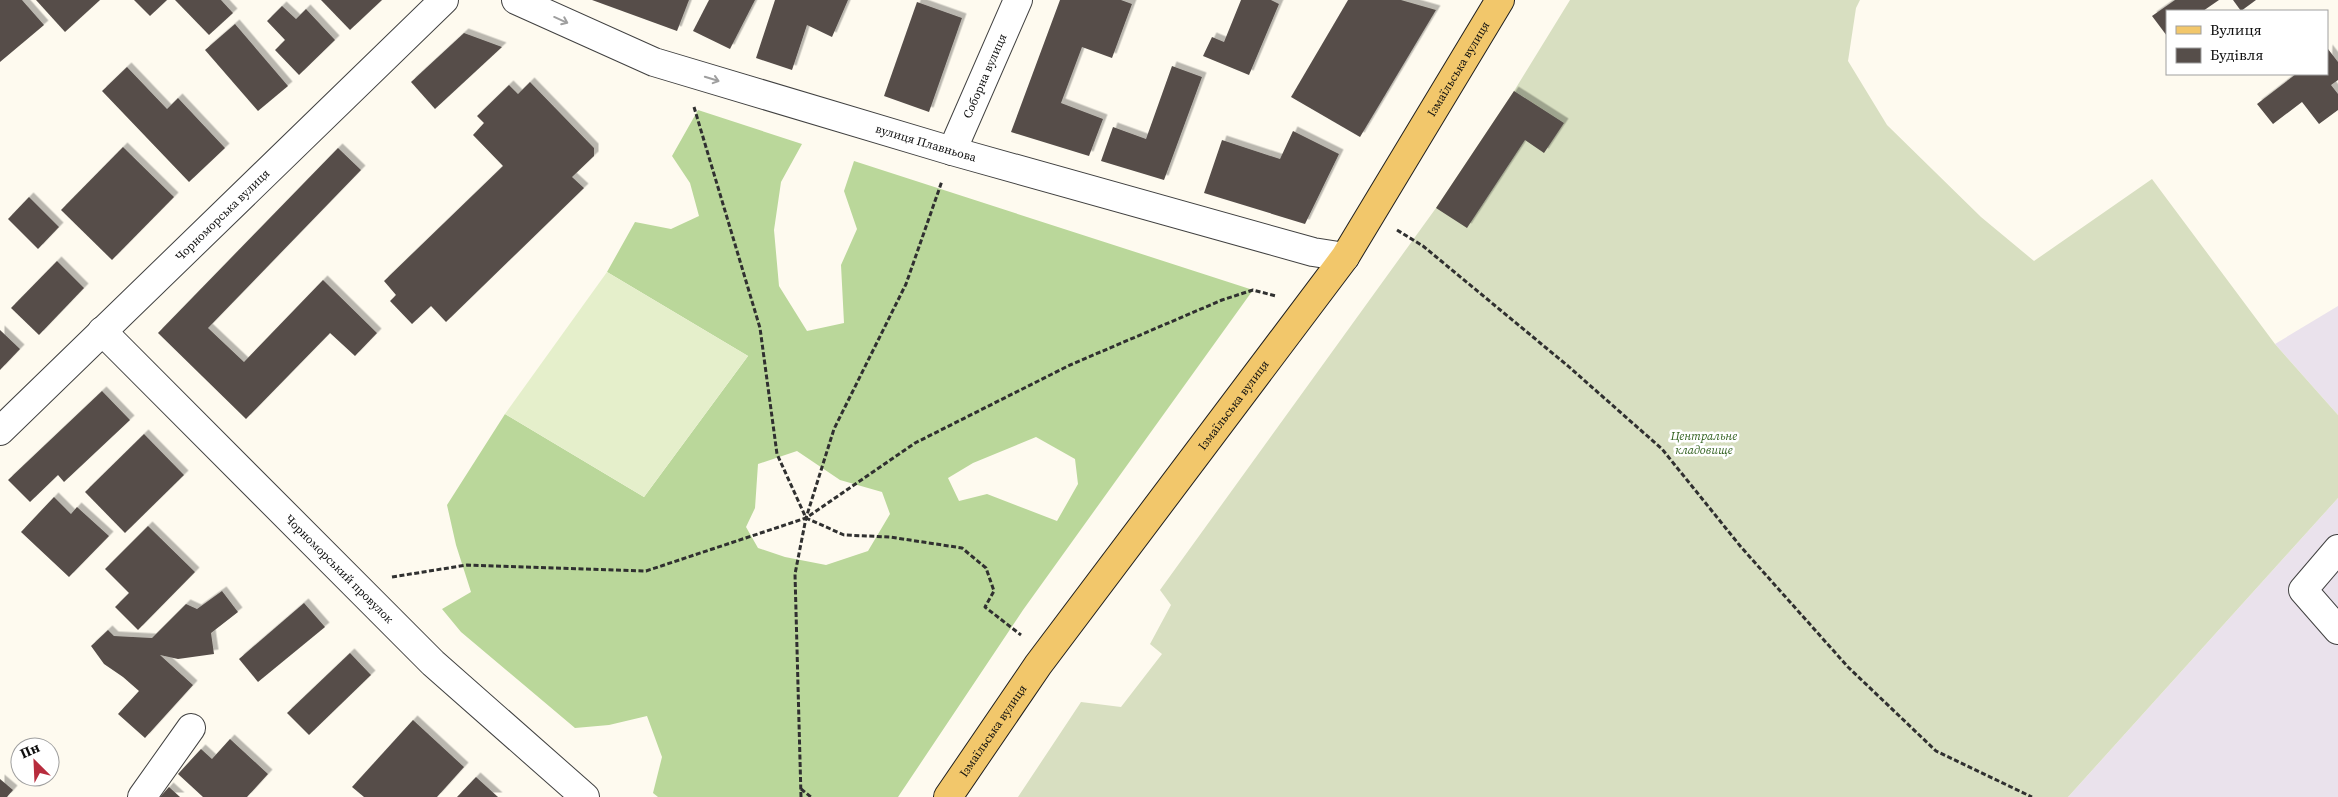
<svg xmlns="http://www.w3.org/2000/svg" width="2338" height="797" viewBox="0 0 2338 797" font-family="'Source Serif 4',serif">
  <defs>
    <filter id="shadow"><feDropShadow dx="4.5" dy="-4.5" stdDeviation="0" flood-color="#0004"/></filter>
  </defs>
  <rect width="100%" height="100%" fill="#fefaef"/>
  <!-- industrial -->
  <g fill="#eae2ec">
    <path d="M2338 306V415L2275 344Z"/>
    <path d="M2338 498V797H2068Z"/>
  </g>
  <!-- forest -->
  <path fill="#bad79a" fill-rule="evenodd" d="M698 110 802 144 781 182 774 230 779 286 807 331 844 323 841 265 857 229 844 191 854 161 1253 290 1023 610 898 797H658L653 793 662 757 647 716 609 725 575 728 461 632 442 609 471 592 456 545 447 505 505 414 644 497 748 356 607 272 635 222 671 229 699 216 690 183 672 156ZM1036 437 1075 459 1078 484 1057 521 987 494 959 501 948 478 973 463ZM797 451 840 480 882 492 890 514 868 551 826 565 785 557 758 548 746 527 755 508 758 464Z"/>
  <!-- cemetery -->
  <path fill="#d8dfc1" d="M1570 0H1860L1856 8 1848 61 1887 125 1981 217 2034 261 2152 179 2275 344 2338 415V498L2068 797H1018L1081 702 1121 707 1162 654 1150 644 1171 605 1160 590 1436 208 1514 91Z"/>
  <!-- pitch -->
  <path fill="#e5efcb" d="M607 272 748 356 644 497 505 414Z"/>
  <!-- building -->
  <g fill="#564e4a" filter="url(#shadow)">
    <path d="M0 0H22L44 25 0 62Z"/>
    <path d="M36 0H100L65 32Z"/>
    <path d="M134 0H167L150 16Z"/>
    <path d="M175 0H221L233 13 209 35Z"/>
    <path d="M321 0H382L350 30Z"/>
    <path d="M592 0H689L677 31Z"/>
    <path d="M709 0H755L730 49 693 31Z"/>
    <path d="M775 0H848L832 37 807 25 792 70 756 58Z"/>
    <path d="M1060 0H1121L1132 4 1112 58 1082 47 1061 103 1103 119 1089 156 1011 132Z"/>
    <path d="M1241 0H1271L1279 4 1249 75 1203 56 1212 37 1224 42Z"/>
    <path d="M1348 0H1401L1436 10 1360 137 1291 97Z"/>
    <path d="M2175 0H2219L2203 11H2167V36L2152 16Z"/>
    <path d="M2233 0H2256L2241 11Z"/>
    <path d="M917 2 962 18 929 112 884 96Z"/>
    <path d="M282 6 296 19 306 9 335 40 299 75 275 50 285 40 267 21Z"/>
    <path d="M235 24 288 86 258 111 205 50Z"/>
    <path d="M464 33 502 47 435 109 411 82Z"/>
    <path d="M2328 49 2338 62V80L2331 85 2338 94V110L2319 124 2302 102 2273 124 2257 104 2296 74H2327Z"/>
    <path d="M1172 66 1202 77 1164 180 1101 161 1113 127 1146 139Z"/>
    <path d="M127 67 167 109 178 98 225 148 189 182 102 91Z"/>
    <path d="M530 82 594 148V156L572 177 584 188 446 322 431 306 412 324 390 301 396 295 384 281 503 166 473 135 484 123 477 116 509 85 518 94Z"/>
    <path d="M1514 91 1564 123 1544 153 1525 140 1467 228 1436 208Z"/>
    <path d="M1293 131 1339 154 1305 224 1204 193 1222 140 1280 159Z"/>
    <path d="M123 147 174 197 112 260 61 210Z"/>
    <path d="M338 148 361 170 208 328 244 362 323 280 377 333 355 356 330 333 246 419 158 333Z"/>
    <path d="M29 197 59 227 38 249 8 219Z"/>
    <path d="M57 261 84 288 39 335 11 308Z"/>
    <path d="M0 330 20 349 0 370Z"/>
    <path d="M102 391 130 420 64 482 58 475 30 502 8 480Z"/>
    <path d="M144 434 184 475 125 533 85 492Z"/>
    <path d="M54 497 71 514 77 507 109 536 69 577 21 532Z"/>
    <path d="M148 526 195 572 138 630 115 607 129 593 105 569Z"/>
    <path d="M222 591 238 612 211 633 214 654 178 659 160 655 193 685 145 738 118 714 139 691 123 677 104 664 91 646 108 630 114 636 152 638 186 604 197 609Z"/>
    <path d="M304 603 325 627 258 682 239 659Z"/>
    <path d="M350 653 371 675 309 735 287 713Z"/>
    <path d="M413 720 464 767 437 797H364L352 787Z"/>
    <path d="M230 739 268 774 247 797H203L178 774 201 749 212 759Z"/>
    <path d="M476 777 498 797H457Z"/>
    <path d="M0 779 13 790 7 797H0Z"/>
    <path d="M169 787 180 797H160Z"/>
  </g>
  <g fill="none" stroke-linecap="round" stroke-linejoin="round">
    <defs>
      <g id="minor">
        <path id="s1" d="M516 0 654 62 952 151 1313 252 1345 257"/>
        <path id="s2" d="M952 151 1018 0"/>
        <path id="s3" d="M102 331 433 663 585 797"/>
        <path id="s4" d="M0 431 444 0"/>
        <path d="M2338 549 2303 590 2338 630"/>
        <path d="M142 797 191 728"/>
      </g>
      <g id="major">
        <path id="s5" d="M948 797 1038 665 1345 257 1500 0"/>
      </g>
    </defs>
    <!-- minor casing -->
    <use href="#minor" stroke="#414141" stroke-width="30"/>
    <!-- major casing -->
    <use href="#major" stroke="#1f1f1f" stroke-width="30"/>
    <!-- path -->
    <g stroke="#303030" stroke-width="3" stroke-dasharray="5 2.5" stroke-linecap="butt">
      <path d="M694 107 760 328 777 454 806 518 844 535 890 537 962 548 986 568 994 591 985 607 1021 635"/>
      <path d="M1397 230 1423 246 1568 366 1662 449 1741 547 1848 667 1936 751 2032 797"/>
      <path d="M392 577 467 565 646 571 806 518 915 443 1070 365 1222 300 1253 290 1276 296"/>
      <path d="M801 789 811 797"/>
      <path d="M801 797 795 574 806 518 834 429 906 284 942 181"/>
    </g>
    <!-- minor -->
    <use href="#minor" stroke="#fff" stroke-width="28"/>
    <!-- major -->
    <use href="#major" stroke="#f2c76b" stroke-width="28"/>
  </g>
  <!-- one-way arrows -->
  <defs><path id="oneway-shaft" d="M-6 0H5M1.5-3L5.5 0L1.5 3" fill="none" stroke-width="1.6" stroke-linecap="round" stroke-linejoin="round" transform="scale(1.25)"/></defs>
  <g stroke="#9f9f9f">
    <use href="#oneway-shaft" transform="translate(561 20) rotate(24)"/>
    <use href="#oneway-shaft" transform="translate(712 79) rotate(17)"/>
  </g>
  <g text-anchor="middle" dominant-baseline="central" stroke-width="5" stroke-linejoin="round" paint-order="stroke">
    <!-- street labels -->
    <g font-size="12" fill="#0e0e0e" stroke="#fff">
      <text stroke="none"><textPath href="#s5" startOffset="890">Ізмаїльська вулиця</textPath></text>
      <text stroke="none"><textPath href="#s2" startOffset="82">Соборна вулиця</textPath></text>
      <text stroke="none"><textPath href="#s1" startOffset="435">вулиця Плавньова</textPath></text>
      <text stroke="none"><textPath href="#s4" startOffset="310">Чорноморська вулиця</textPath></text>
      <text stroke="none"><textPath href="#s5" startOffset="485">Ізмаїльська вулиця</textPath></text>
      <text stroke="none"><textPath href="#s3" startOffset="336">Чорноморський провулок</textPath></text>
      <text stroke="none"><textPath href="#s5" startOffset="80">Ізмаїльська вулиця</textPath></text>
    </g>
    <!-- park labels -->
    <g font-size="12" font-style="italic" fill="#336221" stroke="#fff">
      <text x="1704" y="436">Центральне<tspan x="1704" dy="14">кладовище</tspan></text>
    </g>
  </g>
  <!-- legend -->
  <rect x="2166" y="10" width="162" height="65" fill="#ffffff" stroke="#9f9f9f"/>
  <rect x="2176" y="26" width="25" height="8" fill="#f2c76b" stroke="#9f9f9f"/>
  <text x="2210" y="35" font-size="15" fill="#0e0e0e">Вулиця</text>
  <rect x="2176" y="48" width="25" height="15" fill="#564e4a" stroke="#9f9f9f"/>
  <text x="2210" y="60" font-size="15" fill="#0e0e0e">Будівля</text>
  <!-- north arrow -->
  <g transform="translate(35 762) rotate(336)"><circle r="24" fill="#ffffff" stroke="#9f9f9f"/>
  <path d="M0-4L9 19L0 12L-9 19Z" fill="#b72c3d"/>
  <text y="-8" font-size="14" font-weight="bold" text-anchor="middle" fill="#0e0e0e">Пн</text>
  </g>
</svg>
